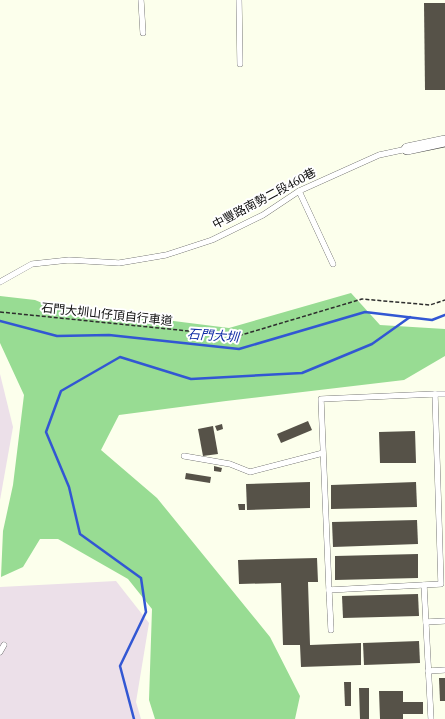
<svg xmlns="http://www.w3.org/2000/svg" width="445" height="719" viewBox="0 0 445 719" font-family="'PT Serif','Noto Sans TC',serif">
  <rect width="100%" height="100%" fill="#fcffec"/>
  <!-- industrial -->
  <g fill="#ece0e9">
    <path d="M0 374 13 427 0 500Z"/>
    <path d="M116 581 149 623 136 702 141 719H0V587Z"/>
  </g>
  <!-- forest -->
  <path fill="#98dc93" d="M351 293 380 325 445 329V356L404 380 226 401 119 415 101 450 157 498 270 637 300 696 295 719H155L149 700 152 609 128 579 58 539H40L23 567 1 577 3 531 13 485 24 395 0 343V296L35 300 47 305 229 328Z"/>
  <g fill="none" stroke-linecap="round" stroke-linejoin="round">
    <!-- stream -->
    <g stroke="#3257d3" stroke-width="2.5">
      <path d="M0 321 57 336 109 335 239 349 365 312 432 320 445 315"/>
      <path d="M134 719 120 666 146 612 141 578 80 534 69 487 46 432 61 391 120 357 191 379 302 373 372 344 410 317"/>
    </g>
  </g>
  <!-- building -->
  <g fill="#565248">
    <path d="M424 3H445V90H425Z"/>
    <path d="M308 421 312 430 281 443 277 434Z"/>
    <path d="M222 424 223 429 217 431 215 426Z"/>
    <path d="M213 426 218 454 203 456 198 429Z"/>
    <path d="M415 431 416 463H380L379 432Z"/>
    <path d="M214 466 222 468 221 472 214 471Z"/>
    <path d="M186 473 211 477 210 483 185 479Z"/>
    <path d="M310 482V508L247 510 246 484Z"/>
    <path d="M416 482 417 507 331 509V485Z"/>
    <path d="M238 504H245V510H239Z"/>
    <path d="M417 520 418 544 333 547 332 522Z"/>
    <path d="M418 554V578L335 580V556Z"/>
    <path d="M317 558 318 582H308L310 645 361 643V665L301 667 300 645H283L281 583 239 584 238 560Z"/>
    <path d="M418 594 419 616 343 618 342 596Z"/>
    <path d="M419 641 420 663 364 665 363 643Z"/>
    <path d="M439 678H445V701H440Z"/>
    <path d="M344 682H351V706H345Z"/>
    <path d="M359 688H369V719H360Z"/>
    <path d="M379 691H403V702H423V714H403V710V719H380Z"/>
  </g>
  <g fill="none" stroke-linecap="round" stroke-linejoin="round">
    <defs>
      <g id="lane">
        <path d="M141 0 143 33"/>
        <path d="M239 0 240 64"/>
        <path d="M299 191 333 264"/>
        <path d="M0 282 32 264 69 260 119 263 166 255 212 240 263 215 299 191 379 155 407 149"/>
        <path d="M435 394 441 584 329 590 321 399Z"/>
        <path d="M435 394H445"/>
        <path d="M184 456 230 464 250 472 323 453"/>
        <path d="M424 585 431 719"/>
        <path d="M329 590 331 630"/>
        <path d="M426 622 445 621"/>
        <path d="M0 652 4 645"/>
        <path d="M428 671 445 670"/>
      </g>
      <path id="street" d="M407 149 445 141"/>
    </defs>
    <!-- lane casing -->
    <use href="#lane" stroke="#3f3f3f" stroke-width="6"/>
    <!-- street casing -->
    <use href="#street" stroke="#3f3f3f" stroke-width="12"/>
    <!-- path -->
    <path stroke="#2e2e2e" stroke-width="1.5" stroke-dasharray="4 2" stroke-linecap="butt" d="M0 312 238 336 362 299 430 305 445 300"/>
    <!-- lane -->
    <use href="#lane" stroke="#fff" stroke-width="5.5"/>
    <!-- street -->
    <use href="#street" stroke="#fff" stroke-width="11"/>
  </g>
  <g text-anchor="middle" dominant-baseline="central" stroke-width="4" stroke-linejoin="round" paint-order="stroke">
    <!-- street labels -->
    <g font-size="12" fill="#0c0c0c" stroke="#fff">
      <text transform="translate(264 198) rotate(-28)">中豐路南勢二段460巷</text>
      <text transform="translate(107 314) rotate(6)">石門大圳山仔頂自行車道</text>
    </g>
    <!-- water labels -->
    <g font-size="13" font-style="italic" fill="#102da4" stroke="#fff">
      <text transform="translate(213 335) rotate(4)">石門大圳</text>
    </g>
  </g>
</svg>
